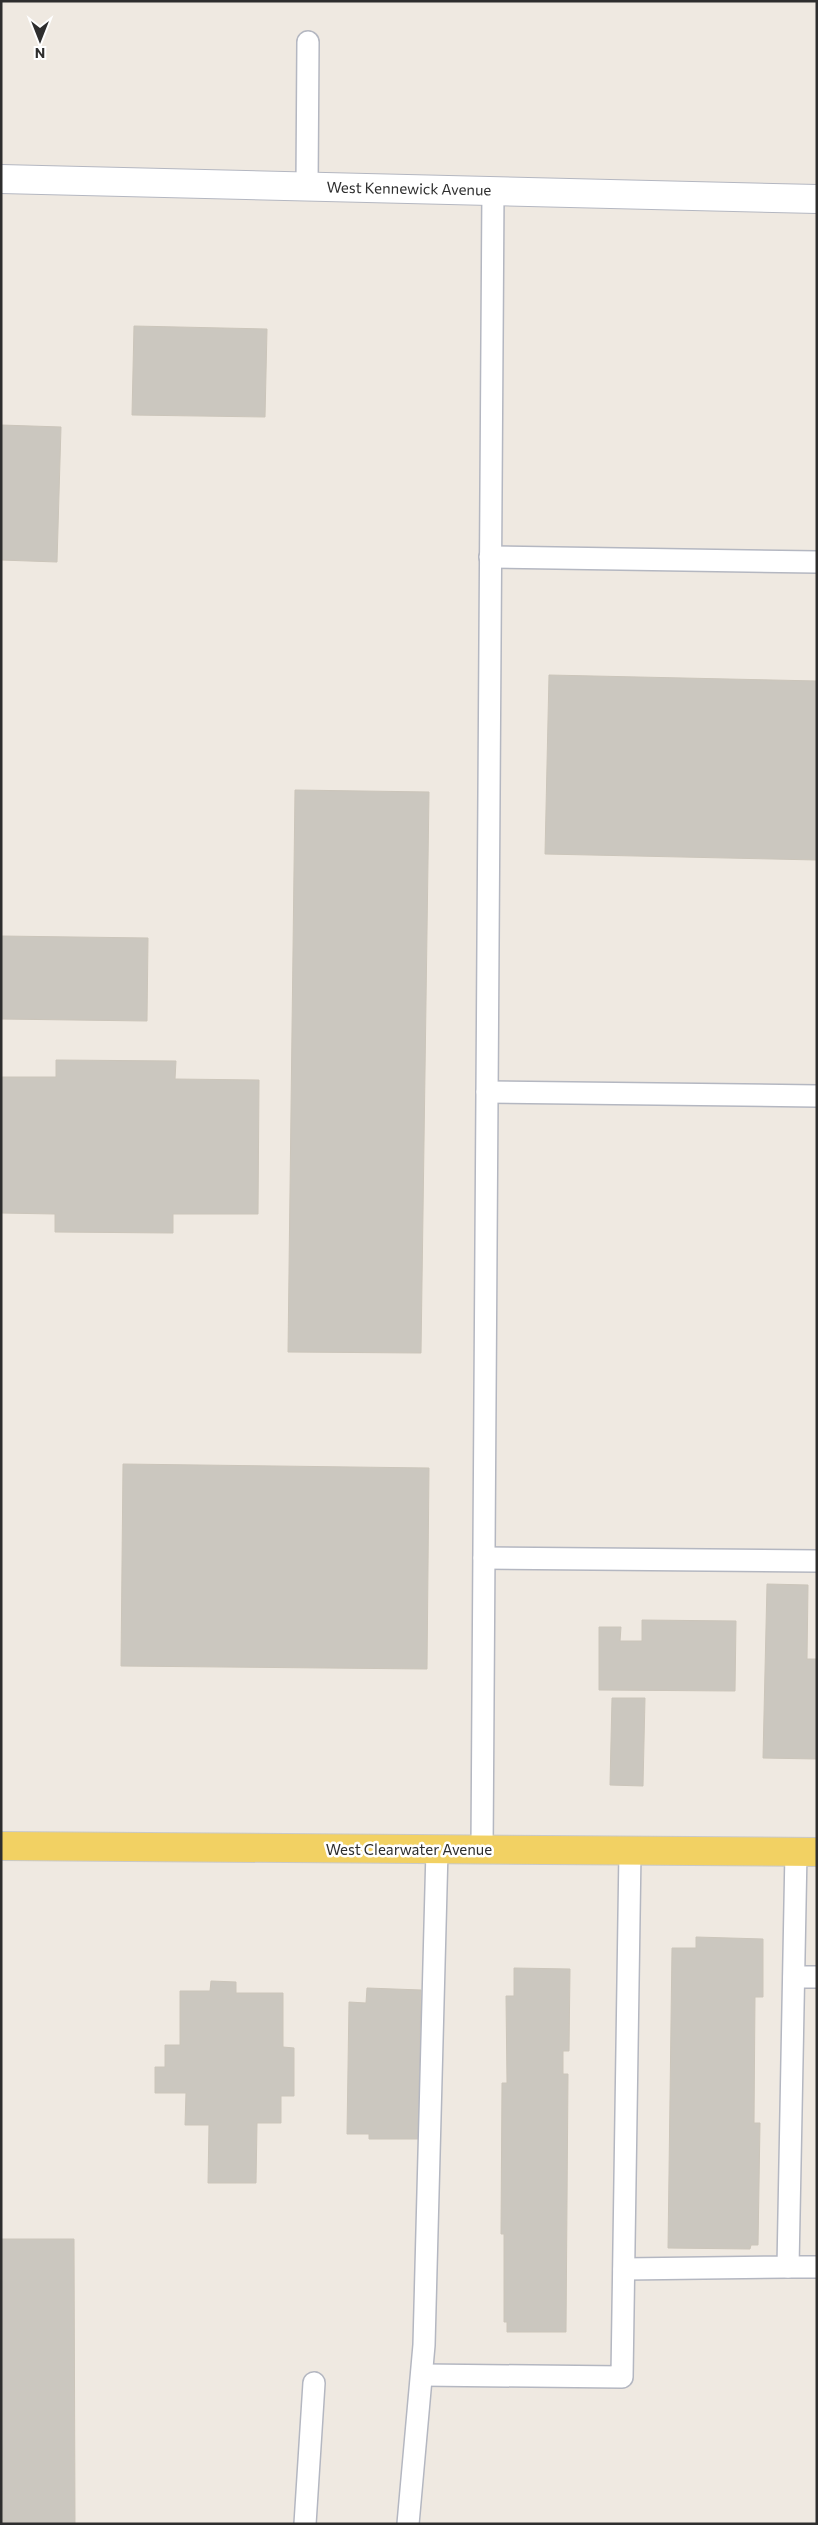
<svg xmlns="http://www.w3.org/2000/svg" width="818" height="2525" viewBox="0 0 818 2525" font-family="Commissioner,sans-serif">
  <rect width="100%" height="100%" fill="#efe9e1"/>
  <!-- building -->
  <g fill="#cbc7bf" stroke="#cbc5ba">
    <path d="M134 326 267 329 265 417 132 415Z"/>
    <path d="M1 425 61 427 57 562 1 560Z"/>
    <path d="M549 675 817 681V860L545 854Z"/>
    <path d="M295 790 429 792 421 1353 288 1352Z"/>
    <path d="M1 936 148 938 147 1021 1 1019Z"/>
    <path d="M56 1060 176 1061 175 1079 259 1080 258 1214H173V1233L55 1232V1214L1 1213V1077H56Z"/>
    <path d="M123 1464 429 1468 427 1669 121 1666Z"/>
    <path d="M767 1584 808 1585 807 1659H817V1759L763 1758Z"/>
    <path d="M642 1620 736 1621 735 1691 599 1690V1627H621L620 1641H642Z"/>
    <path d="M612 1698H645L643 1786 610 1785Z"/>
    <path d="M696 1937 763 1939V1997H755L754 2123H760L758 2245H751L750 2249 668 2248 672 1948H696Z"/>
    <path d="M514 1968 570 1969 569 2051H563V2074H568L566 2332H507V2322H504V2234H501L502 2083H507L506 1996H514Z"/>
    <path d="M211 1981 236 1982V1993H283V2047L294 2048V2096H281V2123H257L256 2183H208L209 2125H185L186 2093H155V2067H165V2045H180V1991H210Z"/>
    <path d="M367 1988 421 1990 418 2139H369V2134H347L349 2002 366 2003Z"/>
    <path d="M1 2239H74L75 2524H1Z"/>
  </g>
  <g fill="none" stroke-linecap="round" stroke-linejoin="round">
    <defs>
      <g id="service">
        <path d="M307 186 308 42"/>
        <path d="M490 557 817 562"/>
        <path d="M487 1092 817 1096"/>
        <path d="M484 1558 817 1561"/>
        <path d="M482 1850 493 190"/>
        <path d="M794 1977H817"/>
        <path d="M788 2267H817"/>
        <path d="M624 2269 788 2267 796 1852"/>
        <path d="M422 2375 622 2377 630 1851"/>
        <path d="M305 2524 314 2383"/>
        <path d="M408 2524 424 2345 437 1850"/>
      </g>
      <path id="secondary" d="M1 179 817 199"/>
      <path id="primary" d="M1 1846 817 1852"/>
    </defs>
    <!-- service casing -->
    <use href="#service" stroke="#b4b7c1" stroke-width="24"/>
    <!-- secondary casing -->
    <use href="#secondary" stroke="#b4b7c1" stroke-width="30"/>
    <!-- primary casing -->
    <use href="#primary" stroke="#c9c9c9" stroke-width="30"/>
    <!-- service -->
    <use href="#service" stroke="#fff" stroke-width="21"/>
    <!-- secondary -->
    <use href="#secondary" stroke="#fff" stroke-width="28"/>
    <!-- primary -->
    <use href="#primary" stroke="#f2d163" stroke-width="28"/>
  </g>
  <g text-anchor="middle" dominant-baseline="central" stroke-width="5" stroke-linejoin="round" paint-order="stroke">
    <!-- street labels -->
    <g font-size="15" fill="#2e2e2e" stroke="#fff">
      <text transform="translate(409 188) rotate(1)">West Kennewick Avenue</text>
      <text x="409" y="1849">West Clearwater Avenue</text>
    </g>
  </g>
  <!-- border -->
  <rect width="818" height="2525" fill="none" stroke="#2e2e2e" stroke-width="5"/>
  <!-- north arrow -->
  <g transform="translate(40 40) rotate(180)" stroke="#ffffff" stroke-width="4" paint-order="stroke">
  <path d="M0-4L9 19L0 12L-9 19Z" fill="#2e2e2e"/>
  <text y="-8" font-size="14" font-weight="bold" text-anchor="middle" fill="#2e2e2e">N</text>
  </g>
</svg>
